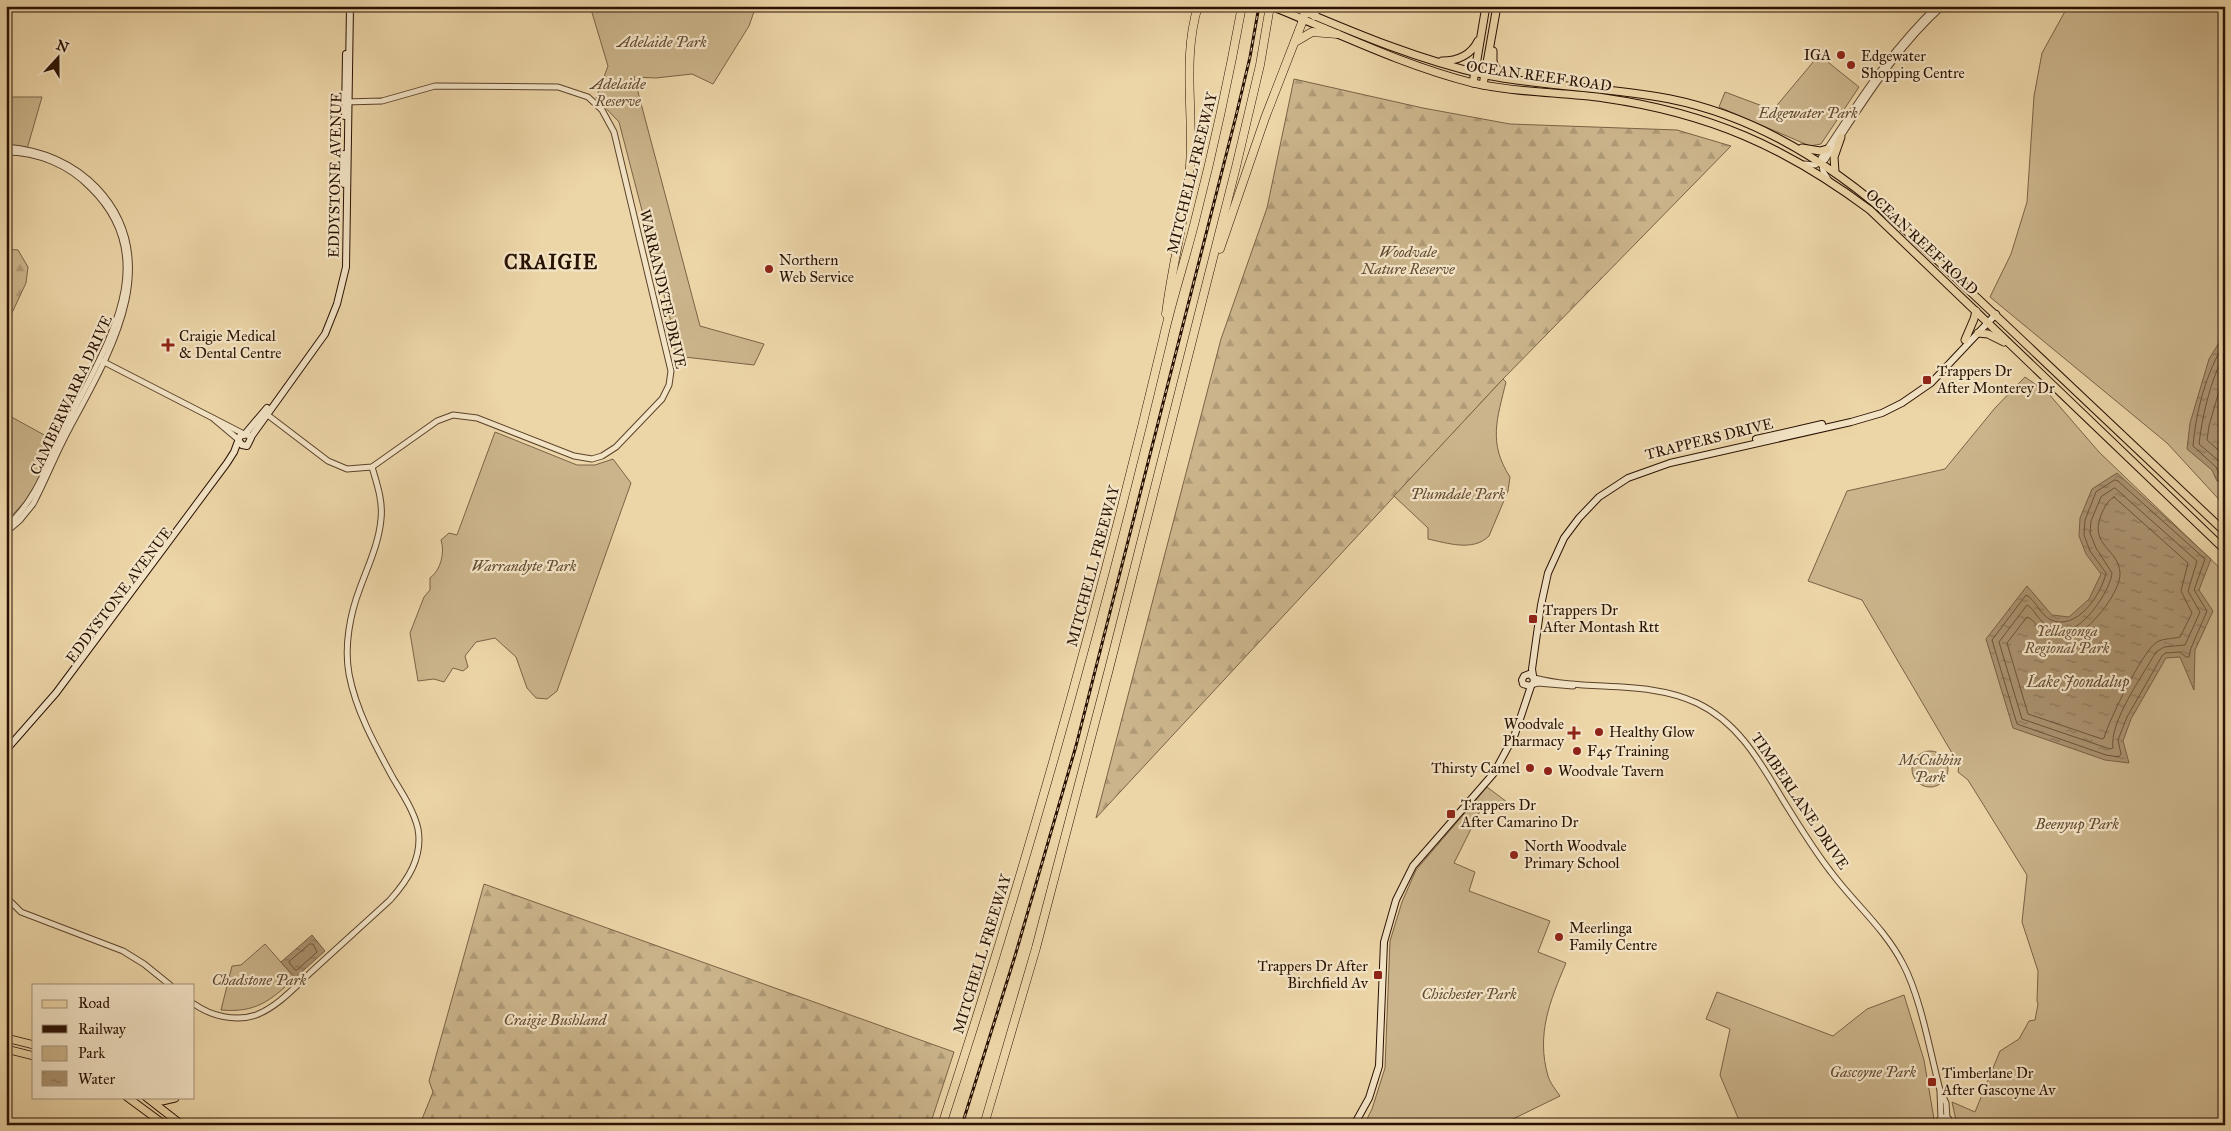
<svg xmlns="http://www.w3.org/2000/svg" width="2231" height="1131" viewBox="0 0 2231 1131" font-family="'IM FELL Great Primer',serif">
  <defs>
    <pattern id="forest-firs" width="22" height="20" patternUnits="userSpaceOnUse" patternTransform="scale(1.25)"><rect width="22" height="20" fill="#cbb48b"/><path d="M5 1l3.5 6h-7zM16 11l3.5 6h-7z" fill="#ae9a76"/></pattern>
    <pattern id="water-ripples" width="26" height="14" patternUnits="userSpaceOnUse" patternTransform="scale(1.25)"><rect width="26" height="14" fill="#aa926f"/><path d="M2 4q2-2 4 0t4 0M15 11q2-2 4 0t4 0" fill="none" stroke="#8a7659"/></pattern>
  </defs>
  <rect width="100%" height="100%" fill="#ecd5a7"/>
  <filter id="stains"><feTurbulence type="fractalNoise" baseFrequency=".004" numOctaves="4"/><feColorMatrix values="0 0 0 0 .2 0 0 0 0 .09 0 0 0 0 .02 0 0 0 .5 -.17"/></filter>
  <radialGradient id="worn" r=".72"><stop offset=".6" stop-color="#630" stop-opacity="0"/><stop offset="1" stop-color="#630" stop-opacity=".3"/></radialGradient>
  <!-- forest -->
  <g fill="url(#forest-firs)" stroke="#7a6246">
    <path d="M1294 79 1423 108 1510 124 1677 130 1731 146 1503 379 1096 818 1221 339 1267 208Z"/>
    <path d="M6 249 18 250 28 267 26 283 10 317 6 312Z"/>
    <path d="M484 884 954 1052 930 1125H418L420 1124 433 1092 429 1081Z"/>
  </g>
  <!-- park -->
  <g fill="#cbb48b" stroke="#7a6246">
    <path d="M590 6H756L749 26 713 84 692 74 656 78 634 77 700 326 764 344 754 365 676 356 672 326 619 122 596 98 608 66Z"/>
    <path d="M2068 6H2225V506L2167 443 1990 297 2011 254 2027 202 2034 96 2042 53Z"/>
    <path d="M1819 55 1859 87 1821 144 1810 146 1719 107 1725 92 1773 110Z"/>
    <path d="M6 97H42L27 149 6 147Z"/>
    <path d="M2025 377 2048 393 2099 452 2225 573V1125H1957L1952 1102 1975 1112 2000 1051 2019 1039 2029 1021 2035 1020 2038 1004 2037 1001 2038 971 2022 922 2027 875 1968 780 1958 772 1959 765 1862 600 1808 581 1847 491 1945 469 1995 408Z"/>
    <path d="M1503 379 1506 382C1497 419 1488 443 1510 477L1508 491 1489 536C1473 552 1447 543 1428 539V528L1394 496Z"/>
    <path d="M6 414 57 442 30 496 6 522Z"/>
    <path d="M495 432 577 465H595L613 459 631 483 557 691 547 699 536 698 527 688 516 657 495 638 476 642 465 656 468 667 463 671 453 668 444 682 434 679 418 681 410 633 424 597 430 590V578C441 570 445 552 441 540L449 533 457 535Z"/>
    <circle cx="1930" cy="769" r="18"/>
    <path d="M1487 787 1507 802 1483 805 1454 863 1475 872 1469 891 1550 921 1538 952 1566 963C1550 1001 1536 1034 1548 1076 1550 1083 1556 1090 1560 1096L1511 1120 1507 1125H1364L1372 1109 1385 1068 1390 941 1402 902 1416 870Z"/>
    <path d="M265 944 295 978C270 1001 256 1013 221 1010L232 966 241 965Z"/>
    <path d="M1717 992 1833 1036 1867 1009 1904 995 1924 1060 1934 1119 1907 1125H1741L1720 1075 1730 1029 1706 1019Z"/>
  </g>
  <!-- water -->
  <g fill="url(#water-ripples)" stroke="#765e43">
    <path d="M2225 333V482L2217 481 2212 470 2187 449 2190 423 2209 359Z"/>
    <path d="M2117 473 2211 559 2199 590 2213 611 2195 650 2194 690 2180 657 2166 658 2131 719 2123 741 2129 763 2105 760 2013 728 1986 639 2027 586 2052 615 2069 617 2089 599 2101 574 2086 554 2079 536 2080 518 2092 489Z"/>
    <path d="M312 935 325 951 295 978 281 962Z"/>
  </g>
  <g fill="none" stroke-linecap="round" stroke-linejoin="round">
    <!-- shore -->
    <g stroke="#6a5238" stroke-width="1">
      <path d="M2225 342C2206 373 2196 411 2193 446L2216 467 2220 476 2225 477"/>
      <path d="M2225 354C2211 377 2202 417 2199 444L2220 462 2225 470"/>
      <path d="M2225 370 2209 426 2207 440 2225 456"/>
      <path d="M2115 480 2118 481 2205 559 2194 590 2207 611 2191 648 2189 657H2186L2180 652 2165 653 2162 656 2127 717 2118 740 2121 754 2119 757 2106 755 2017 724 1992 640 2026 595C2036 600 2040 615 2051 620 2077 631 2101 595 2106 573L2090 551 2084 535 2085 520 2096 492Z"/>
      <path d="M2115 488 2197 561 2188 591 2200 612 2185 645 2164 647 2156 652C2143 675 2109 722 2113 748L2110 749 2022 719 1999 642 2027 605C2035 609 2039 623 2049 626 2055 628 2066 629 2072 628 2088 623 2111 588 2112 573L2096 548 2090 533 2091 521 2101 497Z"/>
      <path d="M2114 497 2188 563 2181 591 2192 613 2180 637C2173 639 2164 638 2157 642 2143 650 2109 720 2104 738L2102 739 2028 714 2007 643 2027 617C2035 620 2038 630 2047 633 2056 635 2069 637 2077 634 2093 626 2121 591 2120 573 2119 549 2089 546 2101 515 2105 507 2106 502 2114 497Z"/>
      <path d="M310 944H313L317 952 297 970H295L289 962Z"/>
    </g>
    <defs>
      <g id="tertiary">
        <path d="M6 147C41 150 73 163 97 188 167 262 108 356 69 429 56 453 46 479 33 504L20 520 6 532"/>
        <path d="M6 152C38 152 69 165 91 188 165 261 105 346 69 420 50 457 38 499 6 527"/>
        <path d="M1804 164 1815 165 1825 160C1862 105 1894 50 1943 6"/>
        <path d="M1828 179 1823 171 1821 158C1857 104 1890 50 1937 6"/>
        <path d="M102 361 244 434"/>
        <path d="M265 413 328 461 347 469 372 467 437 421 453 415 477 418 574 456 592 459 602 456 616 447 662 399 669 385 671 371 614 132 602 110 588 97 558 87 435 86 382 101 345 102"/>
        <path d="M214 419 239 440"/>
        <path d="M1534 678C1587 692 1646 679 1697 703 1739 723 1760 762 1783 800 1798 824 1813 849 1831 872 1854 903 1885 929 1903 964 1921 998 1930 1052 1940 1090L1946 1103 1947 1118"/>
        <path d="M1532 685 1538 683 1573 686"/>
        <path d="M6 897 21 912 123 951 144 964 170 985"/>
        <path d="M194 1004C211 1016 235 1022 256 1015 277 1007 294 988 310 973 337 948 364 924 390 900 408 880 423 857 418 829 414 811 402 793 393 778 375 745 356 711 349 674 344 646 350 614 360 588 368 566 379 543 381 519 383 501 377 484 372 467"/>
        <path d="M1940 1091 1941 1119"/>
        <path d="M1939 1125V1120L1944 1117 1949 1119 1950 1125"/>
      </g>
      <g id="secondary">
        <path d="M345 116 346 54"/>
        <path d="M344 184V154"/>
        <path d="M245 434 267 408"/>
        <path d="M251 437 325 334 337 304 346 267 350 6"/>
        <path d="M1756 439 1822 424"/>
        <path d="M1533 677 1529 674 1524 676 1522 680 1523 684 1530 686 1534 682 1532 669 1541 605 1548 573 1564 538 1579 518 1599 497 1628 478 1670 463 1851 422 1882 413 1902 403 1931 383 1996 314"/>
        <path d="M6 750 56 693 227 463 234 452 240 436 247 434 251 438 247 446 242 445 239 441"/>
        <path d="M1354 1125 1369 1098 1379 1066 1384 942 1396 900 1413 866 1494 773 1515 734 1531 686"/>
      </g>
      <g id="primary">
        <path d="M1271 6C1338 33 1402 65 1473 83 1516 93 1561 92 1604 98 1709 113 1786 147 1870 210L2225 550"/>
        <path d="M1291 6C1355 33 1418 60 1486 75 1547 87 1609 87 1670 99 1759 117 1835 166 1901 226L2225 532"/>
        <path d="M1493 51V62L1501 77"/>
        <path d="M1442 61C1457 61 1471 55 1478 41"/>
        <path d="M1473 83 1486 6"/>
        <path d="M1483 85 1497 6"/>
        <path d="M1802 148 1820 151 1827 149"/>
        <path d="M1835 172 1834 157 1841 137"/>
        <path d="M1978 333 1988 334 2004 342"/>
        <path d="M1965 340 1974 319 1976 311"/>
        <path d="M6 1038 34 1045"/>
        <path d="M6 1049 34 1056"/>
        <path d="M127 1097 165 1125"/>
        <path d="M146 1097 182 1125"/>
        <path d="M152 1100 162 1101 175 1098"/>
      </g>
      <g id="motorway">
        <path d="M1313 6 1315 16"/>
        <path d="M1295 42 1312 32 1337 34"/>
        <path d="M1220 249 1265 118 1303 20 1307 6"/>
        <path d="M1166 314C1172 264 1186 216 1190 166 1194 113 1182 58 1198 6"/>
        <path d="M942 1125C1027 866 1100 605 1163 340 1172 299 1186 258 1196 217 1214 147 1229 77 1242 6"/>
        <path d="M984 1125 1036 948 1109 669 1236 167 1260 65 1270 6"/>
      </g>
    </defs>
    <!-- tertiary casing -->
    <use href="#tertiary" stroke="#5a422b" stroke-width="7"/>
    <!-- secondary casing -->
    <use href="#secondary" stroke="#291102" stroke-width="8"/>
    <!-- primary casing -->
    <use href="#primary" stroke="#291102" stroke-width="9"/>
    <!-- motorway casing -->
    <use href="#motorway" stroke="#291102" stroke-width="9"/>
    <!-- tertiary -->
    <use href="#tertiary" stroke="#f3e4c6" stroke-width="5"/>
    <!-- secondary -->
    <use href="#secondary" stroke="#f3e4c6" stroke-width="6"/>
    <!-- primary -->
    <use href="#primary" stroke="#ecd5a7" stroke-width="7"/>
    <!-- motorway -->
    <use href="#motorway" stroke="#ecd5a7" stroke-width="8"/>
    <defs>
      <path id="rail" d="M962 1125 1015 956 1076 746 1236 116 1250 57 1259 6"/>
    </defs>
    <!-- rail casing -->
    <use href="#rail" stroke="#291102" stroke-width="3"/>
    <!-- rail -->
    <use href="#rail" stroke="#f3e4c6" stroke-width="1" stroke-dasharray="4" stroke-linecap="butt"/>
  </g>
  <!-- markers -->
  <g fill="#8f2418" stroke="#f3e4c6" stroke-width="2">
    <circle cx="1841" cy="55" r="5"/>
    <circle cx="1851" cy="65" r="5"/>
    <circle cx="769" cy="269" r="5"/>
    <path d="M165.5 337.5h5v5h5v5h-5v5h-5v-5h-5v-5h5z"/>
    <rect x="1922" y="375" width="10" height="10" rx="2.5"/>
    <rect x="1528" y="614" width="10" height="10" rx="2.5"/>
    <circle cx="1599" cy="732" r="5"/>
    <path d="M1571.5 725.5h5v5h5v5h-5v5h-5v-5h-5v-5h5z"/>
    <circle cx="1577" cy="751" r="5"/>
    <circle cx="1530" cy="768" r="5"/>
    <circle cx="1548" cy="771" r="5"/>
    <rect x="1446" y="809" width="10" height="10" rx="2.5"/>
    <circle cx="1514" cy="855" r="5"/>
    <circle cx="1559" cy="937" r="5"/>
    <rect x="1373" y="970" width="10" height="10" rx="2.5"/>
    <rect x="1927" y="1077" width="10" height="10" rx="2.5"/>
  </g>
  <g text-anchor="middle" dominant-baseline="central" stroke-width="4.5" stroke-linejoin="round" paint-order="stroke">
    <!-- park labels -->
    <g font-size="15" font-style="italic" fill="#624a32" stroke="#f3e4c6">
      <text x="662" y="42">Adelaide Park</text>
      <text x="618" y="84">Adelaide<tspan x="618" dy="17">Reserve</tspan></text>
      <text x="1808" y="113">Edgewater Park</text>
      <text x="1408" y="252">Woodvale<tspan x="1408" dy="17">Nature Reserve</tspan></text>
      <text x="1458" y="494">Plumdale Park</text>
      <text x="524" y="566">Warrandyte Park</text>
      <text x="2067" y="631">Yellagonga<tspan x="2067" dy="17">Regional Park</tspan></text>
      <text x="1930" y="760">McCubbin<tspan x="1930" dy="17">Park</tspan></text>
      <text x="2077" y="824">Beenyup Park</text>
      <text x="259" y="980">Chadstone Park</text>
      <text x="1469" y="994">Chichester Park</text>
      <text x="555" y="1020">Craigie Bushland</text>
      <text x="1873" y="1072">Gascoyne Park</text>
    </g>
    <!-- poi labels -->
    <g font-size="15" fill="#291102" stroke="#f3e4c6" text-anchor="start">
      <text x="1831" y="55" text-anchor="end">IGA</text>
      <text x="1861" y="56">Edgewater<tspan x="1861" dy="17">Shopping Centre</tspan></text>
      <text x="779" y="260">Northern<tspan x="779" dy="17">Web Service</tspan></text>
      <text x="179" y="336">Craigie Medical<tspan x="179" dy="17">&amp; Dental Centre</tspan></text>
      <text x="1937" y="371">Trappers Dr<tspan x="1937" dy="17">After Monterey Dr</tspan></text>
      <text x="1543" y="610">Trappers Dr<tspan x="1543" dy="17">After Montash Rtt</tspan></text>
      <text x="1564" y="724" text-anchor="end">Woodvale<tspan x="1564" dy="17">Pharmacy</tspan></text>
      <text x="1609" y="732">Healthy Glow</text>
      <text x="1587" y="751">F45 Training</text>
      <text x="1520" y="768" text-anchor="end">Thirsty Camel</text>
      <text x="1558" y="771">Woodvale Tavern</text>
      <text x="1461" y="805">Trappers Dr<tspan x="1461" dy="17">After Camarino Dr</tspan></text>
      <text x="1524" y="846">North Woodvale<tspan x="1524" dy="17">Primary School</tspan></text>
      <text x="1569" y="928">Meerlinga<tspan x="1569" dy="17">Family Centre</tspan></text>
      <text x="1368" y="966" text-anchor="end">Trappers Dr After<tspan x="1368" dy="17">Birchfield Av</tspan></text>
      <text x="1942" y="1073">Timberlane Dr<tspan x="1942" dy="17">After Gascoyne Av</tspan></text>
    </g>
    <!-- street labels -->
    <g font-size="15" fill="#291102" stroke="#f3e4c6">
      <text transform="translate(1539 76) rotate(8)">OCEAN REEF ROAD</text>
      <text transform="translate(1192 173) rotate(-76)">MITCHELL FREEWAY</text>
      <text transform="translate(335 175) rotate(-89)">EDDYSTONE AVENUE</text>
      <text transform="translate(1922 242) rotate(43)">OCEAN REEF ROAD</text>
      <text transform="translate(663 289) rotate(77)">WARRANDYTE DRIVE</text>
      <text transform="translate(71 395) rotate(-65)">CAMBERWARRA DRIVE</text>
      <text transform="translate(1709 439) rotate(-14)">TRAPPERS DRIVE</text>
      <text transform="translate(1093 566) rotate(-75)">MITCHELL FREEWAY</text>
      <text transform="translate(119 595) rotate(-53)">EDDYSTONE AVENUE</text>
      <text transform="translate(1800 801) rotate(56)">TIMBERLANE DRIVE</text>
      <text transform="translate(982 954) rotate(-73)">MITCHELL FREEWAY</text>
    </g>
    <!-- water labels -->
    <g font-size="16" font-style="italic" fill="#5d452e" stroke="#f3e4c6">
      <text x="2078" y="681">Lake Joondalup</text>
    </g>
    <!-- district labels -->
    <g font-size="20" font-weight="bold" letter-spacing="1" fill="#291102" stroke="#f3e4c6">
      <text x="551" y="262">CRAIGIE</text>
    </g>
  </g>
  <!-- margin -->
  <rect width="2231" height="1131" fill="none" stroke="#ecd5a7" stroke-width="25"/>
  <rect x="8" y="8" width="2216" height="1116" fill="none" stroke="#291102" stroke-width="2.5"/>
  <rect x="12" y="12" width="2206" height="1106" fill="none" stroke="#291102"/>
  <!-- legend -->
  <rect x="32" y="984" width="162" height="115" fill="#f3e4c6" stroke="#a29078"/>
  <rect x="42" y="1000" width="25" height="8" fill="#ecd5a7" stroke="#a29078"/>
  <text x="78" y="1008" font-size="15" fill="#291102">Road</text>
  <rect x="42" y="1025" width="25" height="8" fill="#291102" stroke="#a29078"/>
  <text x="78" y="1034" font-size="15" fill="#291102">Railway</text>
  <rect x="42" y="1046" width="25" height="15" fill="#cbb48b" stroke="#a29078"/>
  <text x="78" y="1058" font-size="15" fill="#291102">Park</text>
  <rect x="42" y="1071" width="25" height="15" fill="url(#water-ripples)" stroke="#a29078"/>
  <text x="78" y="1084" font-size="15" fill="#291102">Water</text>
  <!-- north arrow -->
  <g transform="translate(58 58) rotate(21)" stroke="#f3e4c6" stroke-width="4" paint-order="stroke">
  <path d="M0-4L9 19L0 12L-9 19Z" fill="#291102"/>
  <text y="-8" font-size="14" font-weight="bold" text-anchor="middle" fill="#291102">N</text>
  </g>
  <rect width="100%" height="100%" filter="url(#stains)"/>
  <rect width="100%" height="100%" fill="url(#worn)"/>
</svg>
